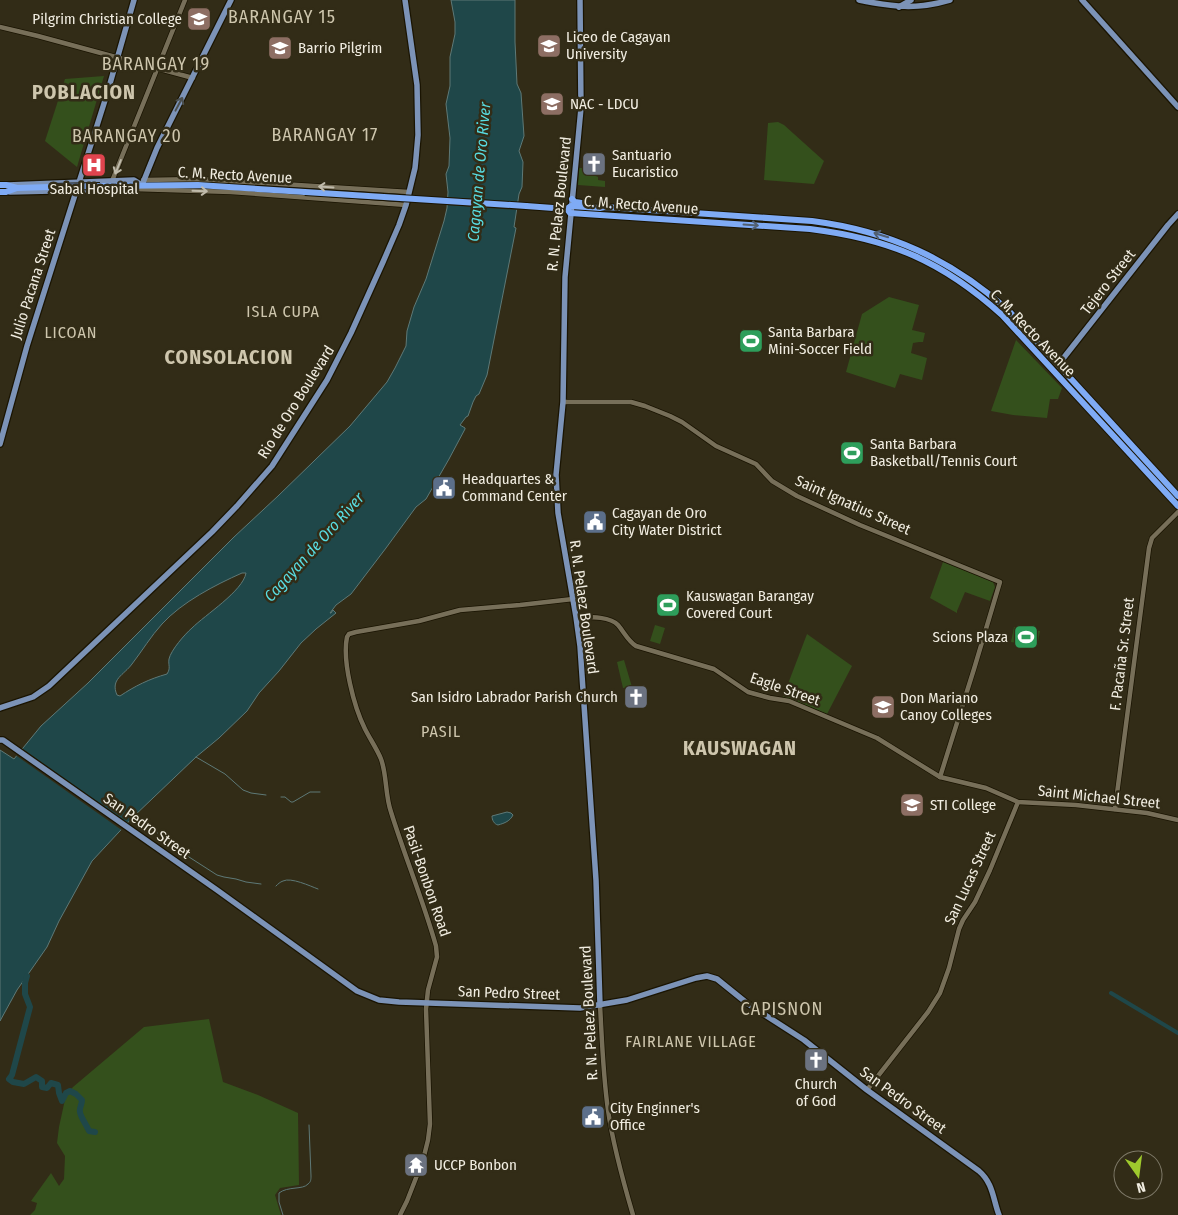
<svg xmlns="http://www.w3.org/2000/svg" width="1178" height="1215" viewBox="0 0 1178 1215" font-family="'Fira Sans Condensed',sans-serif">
  <rect width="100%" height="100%" fill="#322c17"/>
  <!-- green -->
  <g fill="#34501c">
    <path d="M104 76 77 167 45 141 65 79Z"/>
    <path d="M778 122 784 125 824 161 814 184 764 180 768 123Z"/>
    <path d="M579 168H586L589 173 598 177V180L605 181V187L578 185Z"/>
    <path d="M889 297 919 305 912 330 925 333 923 342H919L913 343 911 353 927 358 922 380 900 374 895 388 846 372 862 314Z"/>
    <path d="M1016 340 1062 388 1058 399H1050L1047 418 1013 415 991 411Z"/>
    <path d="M845 446 861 450 859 460 842 456Z"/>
    <path d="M943 562 993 582 995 587 990 601 965 592 957 611V613L930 598Z"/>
    <path d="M655 625 665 628 660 644 650 641Z"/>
    <path d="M1014 627 1040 631 1037 647 1011 642Z"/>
    <path d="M807 634 852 666 827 714 790 699 783 697Z"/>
    <path d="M624 660 632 687 623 688 617 662Z"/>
    <path d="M209 1019 223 1082 258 1095 298 1113 299 1185 280 1188 275 1195 281 1215H30L35 1210 37 1203 31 1201 51 1173 59 1186 64 1179 65 1156 57 1143 59 1127 66 1095 73 1087 144 1027Z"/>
  </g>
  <!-- water -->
  <g fill="#1f4749" stroke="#5e7977" fill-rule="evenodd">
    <path d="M451 0H515V42L517 84 521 93 524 136 519 151 523 162 522 187 519 194 514 227 516 228 487 375 479 394 476 396 473 402 468 416 466 417 460 425 465 428V429L449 459 426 499 416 507 386 548 351 594 336 605 330 613H331L333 610 336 613 316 629 301 643 279 671 259 693 247 711 219 738 196 757 132 818 92 861 59 921 47 947 17 990 0 1021V750L14 759 41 726 88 683 234 537 278 496 350 426 387 382 395 368 406 346 407 331 414 307 426 279 444 221 447 208 448 192 446 174 449 166 450 138 446 104 450 86V57L455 34V22ZM242 573H246C243 591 205 615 192 628 185 634 171 650 169 659 168 665 171 668 167 674 149 679 135 686 120 696L117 695C110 679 124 675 132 664 142 651 151 636 162 624 182 602 215 585 242 573Z"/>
    <path d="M507 812 511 813 513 815C510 821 505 823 498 825 494 824 492 820 492 816Z"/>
  </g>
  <!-- pier -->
  <g fill="#322c17">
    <path d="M445 197 520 202 519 210 445 205Z"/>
    <path d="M20 747 129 824 123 831 14 754Z"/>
  </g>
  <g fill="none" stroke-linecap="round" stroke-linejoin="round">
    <!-- stream -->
    <g stroke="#5e7977" stroke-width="1">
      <path d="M196 757 225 774 243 790 251 793 266 795"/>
      <path d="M281 797H285L291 802H293L310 792H320"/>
      <path d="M133 818 161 835 189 857 217 875 224 877 236 879 246 882 261 884"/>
      <path d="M276 886C278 884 280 882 283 881 291 877 310 886 318 889"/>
      <path d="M283 1215 279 1202V1193C288 1186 303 1190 308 1184 311 1182 311 1179 311 1176L309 1125"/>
    </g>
    <!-- canal -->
    <path stroke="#1f4749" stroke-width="4" d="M1111 993 1178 1033"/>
    <!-- river -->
    <path stroke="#1f4749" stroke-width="6" d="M27 976 25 983V994L30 1007 12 1075 9 1079 13 1082 24 1084 36 1077 42 1081V1087L47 1088 51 1083 58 1085 59 1093 62 1101 66 1093 70 1091 76 1094 82 1100C82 1105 79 1108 80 1112 80 1116 87 1126 89 1131L95 1132"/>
    <defs>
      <g id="minor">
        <path d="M0 27 38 36 193 78"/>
        <path d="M143 180 200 179 409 192"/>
        <path d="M112 181 185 0"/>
        <path d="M134 189 231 192 406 205"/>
        <path d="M563 402H631L645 406 670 416 682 422 716 446 756 464 772 481 797 496 860 525 1000 582 974 669 940 777"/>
        <path d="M576 617C588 617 610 616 618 625 624 632 628 641 636 646L714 669 748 692 770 698 789 701 877 738 940 777 986 788 1018 802 1076 805 1147 813 1178 820"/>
        <path d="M1115 809 1149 548 1152 538 1178 512"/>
        <path d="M600 1005C602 1040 603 1075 608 1110 613 1145 623 1181 633 1215"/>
        <path d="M867 1090 928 1012 940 993 949 968 959 929 963 920 975 902 990 870 1018 802"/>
        <path d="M400 1215 407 1201 423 1160 428 1140 430 1124 426 1009 428 990 437 957 436 946C423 900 405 857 391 812 385 795 387 775 381 759 377 749 370 739 365 729 354 707 342 661 347 637L349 634 356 632 419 621 460 610 520 605 573 599"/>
      </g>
      <g id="major">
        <path d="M580 0 581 108 565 277 563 402 556 475 558 513 576 617 580 646 596 880 600 1005"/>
        <path d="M859 0C894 7 916 10 950 0"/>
        <path d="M1082 0 1178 107"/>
        <path d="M899 7 911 0"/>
        <path d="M8 185 134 180 142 185"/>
        <path d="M142 185 157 148 231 0"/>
        <path d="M10 192 134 189 140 185"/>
        <path d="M1058 365 1168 225 1178 214"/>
        <path d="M0 444 27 346 107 94 134 0"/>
        <path d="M0 708 33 697 49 686 212 532 237 506 272 466 327 380 351 333 383 262 399 225 406 205 415 168 416 158 418 135 417 85 405 0"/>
        <path d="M0 740H3L217 890 357 991 379 1000 399 1002 580 1008 627 1000 696 978 707 976 717 979 748 1004 804 1040 867 1090 979 1171C993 1183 993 1199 999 1215"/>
      </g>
      <g id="highway">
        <path d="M0 185H6L17 188"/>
        <path d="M100 186 198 185 305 192"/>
        <path d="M0 192H6L17 188 50 187"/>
        <path d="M572 199 575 202 582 203"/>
        <path d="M526 206 567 209 571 206 600 208 605 207 812 221C889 231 951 259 1009 311L1178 496"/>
        <path d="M567 209 570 213 810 229C890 239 942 261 1002 315L1178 506"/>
      </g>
    </defs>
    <!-- minor casing -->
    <use href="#minor" stroke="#1a1402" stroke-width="6"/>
    <!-- major casing -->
    <use href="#major" stroke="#1a1402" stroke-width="8"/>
    <!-- highway casing -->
    <use href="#highway" stroke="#1a1402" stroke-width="8"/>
    <!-- minor -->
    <use href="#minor" stroke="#776f59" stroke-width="4.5"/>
    <!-- major -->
    <use href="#major" stroke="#7c93b7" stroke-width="5.5"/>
    <!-- highway -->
    <use href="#highway" stroke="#7fabf5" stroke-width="6"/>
    <defs>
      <g id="highway-bridge">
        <path d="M50 187 100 186"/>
        <path d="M305 192 526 206"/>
      </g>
    </defs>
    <!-- highway-bridge casing -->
    <use href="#highway-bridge" stroke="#1a1402" stroke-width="8" stroke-linecap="butt"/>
    <!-- highway-bridge -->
    <use href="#highway-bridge" stroke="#7fabf5" stroke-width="6"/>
  </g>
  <!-- one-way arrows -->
  <defs><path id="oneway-shaft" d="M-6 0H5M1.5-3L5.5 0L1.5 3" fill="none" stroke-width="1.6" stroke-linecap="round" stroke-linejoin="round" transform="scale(1.25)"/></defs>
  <use stroke="#4c504f" href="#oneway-shaft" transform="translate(179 104) rotate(-62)"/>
  <g stroke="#c0bbab">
    <use href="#oneway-shaft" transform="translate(118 167) rotate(112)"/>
    <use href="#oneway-shaft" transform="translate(326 187) rotate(-176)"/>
    <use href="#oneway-shaft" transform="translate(200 191) rotate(2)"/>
  </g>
  <g stroke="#515f70">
    <use href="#oneway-shaft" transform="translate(751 225) rotate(4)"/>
    <use href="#oneway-shaft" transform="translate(881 235) rotate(-163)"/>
  </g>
  <!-- icons -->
  <defs>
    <symbol id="university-square" viewBox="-11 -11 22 22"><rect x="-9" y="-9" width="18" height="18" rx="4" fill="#8d6e63" stroke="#322c17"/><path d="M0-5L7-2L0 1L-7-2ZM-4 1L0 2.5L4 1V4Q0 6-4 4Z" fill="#fff"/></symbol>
    <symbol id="church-square" viewBox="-11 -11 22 22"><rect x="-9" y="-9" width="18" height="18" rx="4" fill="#6b7280" stroke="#322c17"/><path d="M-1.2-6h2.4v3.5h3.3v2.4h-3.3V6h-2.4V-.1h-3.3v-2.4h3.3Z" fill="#fff"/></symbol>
    <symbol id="hospital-square" viewBox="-11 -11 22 22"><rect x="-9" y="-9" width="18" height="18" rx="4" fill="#e0444e" stroke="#322c17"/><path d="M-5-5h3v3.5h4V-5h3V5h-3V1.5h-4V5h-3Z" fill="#fff"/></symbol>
    <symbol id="stadium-square" viewBox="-11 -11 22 22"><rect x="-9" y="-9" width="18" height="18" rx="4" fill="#2e9e5b" stroke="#322c17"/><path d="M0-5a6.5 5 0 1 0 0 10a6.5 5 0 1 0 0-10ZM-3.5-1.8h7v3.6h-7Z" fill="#fff"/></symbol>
    <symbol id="civic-square" viewBox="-11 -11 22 22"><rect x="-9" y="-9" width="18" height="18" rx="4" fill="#5c6f8a" stroke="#322c17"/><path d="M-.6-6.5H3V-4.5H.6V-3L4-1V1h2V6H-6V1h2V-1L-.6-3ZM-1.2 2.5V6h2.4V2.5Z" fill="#fff"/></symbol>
    <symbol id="temple-square" viewBox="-11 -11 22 22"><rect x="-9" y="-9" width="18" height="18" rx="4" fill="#6b7280" stroke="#322c17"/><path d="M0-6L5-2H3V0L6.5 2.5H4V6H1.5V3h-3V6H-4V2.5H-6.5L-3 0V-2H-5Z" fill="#fff"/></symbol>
  </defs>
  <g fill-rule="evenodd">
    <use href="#university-square" x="185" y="5" width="28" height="28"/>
    <use href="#university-square" x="535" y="32" width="28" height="28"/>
    <use href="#university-square" x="266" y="34" width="28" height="28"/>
    <use href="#university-square" x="538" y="90" width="28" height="28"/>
    <use href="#church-square" x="580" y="150" width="28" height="28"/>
    <use href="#hospital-square" x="80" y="151" width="28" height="28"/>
    <use href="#stadium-square" x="737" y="327" width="28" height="28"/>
    <use href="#stadium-square" x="838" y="439" width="28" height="28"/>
    <use href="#civic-square" x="430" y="474" width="28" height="28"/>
    <use href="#civic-square" x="581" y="508" width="28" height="28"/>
    <use href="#stadium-square" x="654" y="591" width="28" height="28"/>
    <use href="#stadium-square" x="1012" y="623" width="28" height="28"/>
    <use href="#church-square" x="622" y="683" width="28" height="28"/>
    <use href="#university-square" x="869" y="693" width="28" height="28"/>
    <use href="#university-square" x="898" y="791" width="28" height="28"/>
    <use href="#church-square" x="802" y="1046" width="28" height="28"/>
    <use href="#civic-square" x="579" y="1103" width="28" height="28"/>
    <use href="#temple-square" x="402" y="1151" width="28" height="28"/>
  </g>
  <g text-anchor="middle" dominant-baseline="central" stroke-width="5" stroke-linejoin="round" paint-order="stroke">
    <!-- poi labels -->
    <g font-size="15" fill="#f1ede1" stroke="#322c17" text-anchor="start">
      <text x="182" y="19" text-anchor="end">Pilgrim Christian College</text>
      <text x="566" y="37">Liceo de Cagayan<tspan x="566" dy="17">University</tspan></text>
      <text x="298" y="48">Barrio Pilgrim</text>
      <text x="570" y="104">NAC - LDCU</text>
      <text x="612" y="155">Santuario<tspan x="612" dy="17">Eucaristico</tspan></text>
      <text x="94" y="189" text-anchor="middle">Sabal Hospital</text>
      <text x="768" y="332">Santa Barbara<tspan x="768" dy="17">Mini-Soccer Field</tspan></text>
      <text x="870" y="444">Santa Barbara<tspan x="870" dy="17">Basketball/Tennis Court</tspan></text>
      <text x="462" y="479">Headquartes &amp;<tspan x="462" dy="17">Command Center</tspan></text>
      <text x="612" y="513">Cagayan de Oro<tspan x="612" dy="17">City Water District</tspan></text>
      <text x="686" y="596">Kauswagan Barangay<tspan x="686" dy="17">Covered Court</tspan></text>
      <text x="1008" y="637" text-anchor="end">Scions Plaza</text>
      <text x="618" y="697" text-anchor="end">San Isidro Labrador Parish Church</text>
      <text x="900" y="698">Don Mariano<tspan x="900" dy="17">Canoy Colleges</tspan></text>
      <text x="930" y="805">STI College</text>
      <text x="816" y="1084" text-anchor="middle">Church<tspan x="816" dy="17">of God</tspan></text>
      <text x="610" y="1108">City Enginner's<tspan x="610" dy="17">Office</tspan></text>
      <text x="434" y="1165">UCCP Bonbon</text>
    </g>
    <!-- street labels -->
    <g font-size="15" fill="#f1ede1" stroke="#322c17">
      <text transform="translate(235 175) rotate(3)">C. M. Recto Avenue</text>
      <text transform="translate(559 204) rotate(-84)">R. N. Pelaez Boulevard</text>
      <text transform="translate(641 205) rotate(4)">C. M. Recto Avenue</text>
      <text transform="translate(1108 282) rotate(-52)">Tejero Street</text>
      <text transform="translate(33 284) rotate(-72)">Julio Pacana Street</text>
      <text transform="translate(1033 333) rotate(46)">C. M. Recto Avenue</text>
      <text transform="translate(296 402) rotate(-58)">Rio de Oro Boulevard</text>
      <text transform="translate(853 505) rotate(24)">Saint Ignatius Street</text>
      <text transform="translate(584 607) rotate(82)">R. N. Pelaez Boulevard</text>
      <text transform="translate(1122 654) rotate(-83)">F. Pacaña Sr. Street</text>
      <text transform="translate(785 689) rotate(19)">Eagle Street</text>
      <text transform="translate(1099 797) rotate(6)">Saint Michael Street</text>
      <text transform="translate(147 826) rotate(35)">San Pedro Street</text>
      <text transform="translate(970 878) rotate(-65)">San Lucas Street</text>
      <text transform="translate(427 881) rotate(71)">Pasil-Bonbon Road</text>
      <text transform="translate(509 993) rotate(2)">San Pedro Street</text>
      <text transform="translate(589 1013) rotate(-93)">R. N. Pelaez Boulevard</text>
      <text transform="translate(903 1100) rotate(36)">San Pedro Street</text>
    </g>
    <!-- water labels -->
    <g font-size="16" font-style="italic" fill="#58dce1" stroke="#322c17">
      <text transform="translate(479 172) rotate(-85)">Cagayan de Oro River</text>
      <text transform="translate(314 547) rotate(-48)">Cagayan de Oro River</text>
    </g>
    <!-- neighbourhood labels -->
    <g font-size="16" letter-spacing="1" fill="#cec6ad" stroke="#322c17">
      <text x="283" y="311">ISLA CUPA</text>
      <text x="71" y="332">LICOAN</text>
      <text x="441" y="731">PASIL</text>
      <text x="691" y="1041">FAIRLANE VILLAGE</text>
    </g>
    <!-- quarter labels -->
    <g font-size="18" letter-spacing="1" fill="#cec6ad" stroke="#322c17">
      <text x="282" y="17">BARANGAY 15</text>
      <text x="156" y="64">BARANGAY 19</text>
      <text x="325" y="135">BARANGAY 17</text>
      <text x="127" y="136">BARANGAY 20</text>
      <text x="782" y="1009">CAPISNON</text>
    </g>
    <!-- district labels -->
    <g font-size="20" font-weight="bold" letter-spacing="1" fill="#cec6ad" stroke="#322c17">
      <text x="84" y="92">POBLACION</text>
      <text x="229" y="357">CONSOLACION</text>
      <text x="740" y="748">KAUSWAGAN</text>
    </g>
  </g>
  <!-- north arrow -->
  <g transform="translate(1138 1175) rotate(166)"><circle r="24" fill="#322c17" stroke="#7e7968"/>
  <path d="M0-4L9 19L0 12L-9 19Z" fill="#9fca2d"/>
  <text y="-8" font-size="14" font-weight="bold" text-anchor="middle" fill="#f1ede1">N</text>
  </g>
</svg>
